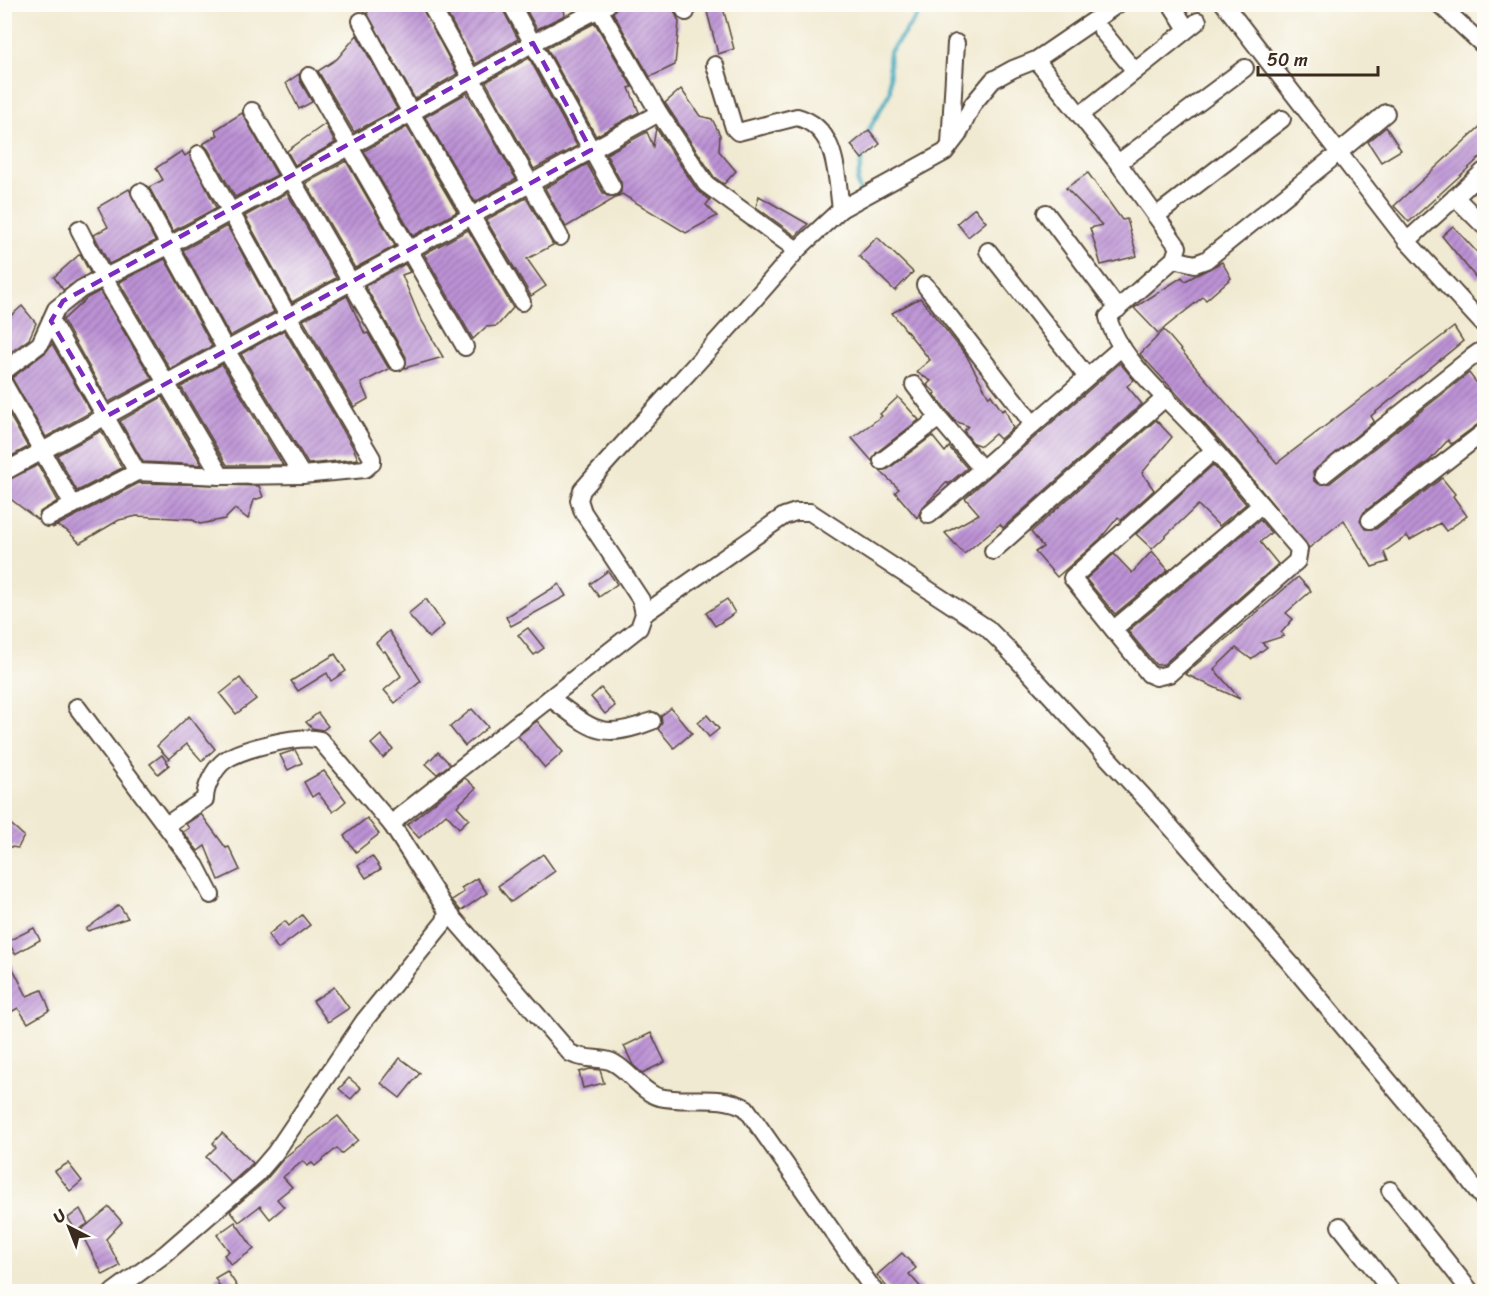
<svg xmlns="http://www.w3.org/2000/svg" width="1489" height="1296" viewBox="0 0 1489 1296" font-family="Sriracha,sans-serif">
  <defs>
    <pattern id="building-hatch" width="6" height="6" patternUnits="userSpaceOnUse" patternTransform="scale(1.5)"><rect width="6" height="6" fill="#bc92d5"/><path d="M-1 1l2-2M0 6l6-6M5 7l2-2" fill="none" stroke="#9a77ac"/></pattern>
  </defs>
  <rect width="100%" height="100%" fill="#fdfcf7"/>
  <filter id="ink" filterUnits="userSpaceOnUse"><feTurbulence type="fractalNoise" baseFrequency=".0167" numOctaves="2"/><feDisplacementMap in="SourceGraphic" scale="12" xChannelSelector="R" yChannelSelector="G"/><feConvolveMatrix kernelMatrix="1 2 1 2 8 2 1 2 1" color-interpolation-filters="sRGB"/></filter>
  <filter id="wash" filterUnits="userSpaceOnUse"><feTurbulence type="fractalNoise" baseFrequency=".008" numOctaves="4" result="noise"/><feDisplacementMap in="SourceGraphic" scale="24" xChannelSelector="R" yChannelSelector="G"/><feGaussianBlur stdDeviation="1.35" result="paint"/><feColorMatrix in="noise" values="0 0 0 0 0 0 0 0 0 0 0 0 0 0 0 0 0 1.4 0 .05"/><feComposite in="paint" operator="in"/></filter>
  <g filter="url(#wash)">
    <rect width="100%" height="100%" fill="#f1ead2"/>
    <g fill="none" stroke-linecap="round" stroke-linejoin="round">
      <!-- stream -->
      <g stroke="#3da9bc" stroke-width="4.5">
        <path d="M866 135 890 92 889 53 918 15 915 9 905 4"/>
        <path d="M861 194 857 183 863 153"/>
      </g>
    </g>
    <g id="blocks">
      <!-- building -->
      <g fill="url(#building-hatch)">
        <path d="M374 4H420L457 74 415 99 367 13Z"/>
        <path d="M442 4H490L494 12 502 8 518 39 475 64Z"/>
        <path d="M523 4H563L565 15 537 29Z"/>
        <path d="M617 4H671L679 22 675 65 650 77 613 13Z"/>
        <path d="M705 4H722L734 49 718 54Z"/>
        <path d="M595 23 632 87 629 88 639 112 596 136 547 48Z"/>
        <path d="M357 35 397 109 354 132 318 71 337 59Z"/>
        <path d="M529 58 577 146 534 169 486 82Z"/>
        <path d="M299 74 300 81 312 102 299 109 286 83Z"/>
        <path d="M681 89 700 116 712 119 720 135 719 151 736 171 724 184 714 177 665 103Z"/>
        <path d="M467 93 516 179 475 202 425 117Z"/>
        <path d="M242 113 277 175 235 197 208 149 203 144 218 135 215 130Z"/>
        <path d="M1485 122V153L1409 222 1394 206Z"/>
        <path d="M325 124 335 143 295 165 287 151Z"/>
        <path d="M407 127 457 212 413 236 364 151Z"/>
        <path d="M1386 127 1401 150 1381 162 1368 142Z"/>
        <path d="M656 128 697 190 710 200 706 205 717 216 686 233 622 194 566 227 545 188 587 164 603 193 607 196H617L621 192V182L606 154 647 132 653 146Z"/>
        <path d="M869 130 880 144 862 159 851 145Z"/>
        <path d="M182 151 185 156 189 153 216 208 173 231 149 187 163 180 156 168Z"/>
        <path d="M346 161 395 246 355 268 306 183Z"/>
        <path d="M1088 173 1122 220 1127 219 1137 256 1101 265 1090 228 1102 225 1066 188Z"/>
        <path d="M129 189 155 241 109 264 94 235 108 227 98 207Z"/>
        <path d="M287 193 336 278 292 302 245 216Z"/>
        <path d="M759 196 808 224 796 236 756 207Z"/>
        <path d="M526 198 553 245 527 259 546 286 531 296 486 220Z"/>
        <path d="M975 208 986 222 968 237 957 223Z"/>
        <path d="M227 226 274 312 230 336 183 250Z"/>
        <path d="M1453 226 1485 261V273L1477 279 1442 236Z"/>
        <path d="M468 230 513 308 497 326 486 327 473 339 424 254Z"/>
        <path d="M877 237 913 272 895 291 859 256Z"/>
        <path d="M80 254 90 273 63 290 54 277Z"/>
        <path d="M165 259 212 346 170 369 119 282Z"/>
        <path d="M1222 262 1231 278 1206 300 1203 297 1158 333 1134 308 1182 277 1185 281Z"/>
        <path d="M405 264 410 272 402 275 419 316 443 357 405 368 406 357 365 286Z"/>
        <path d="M100 291 152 379 109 402 63 320 87 298Z"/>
        <path d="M347 296 365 334 368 333 389 369 361 383 368 399 354 407 303 320Z"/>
        <path d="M920 298 966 355 989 397 991 395 1002 411 1005 409 1013 428 1000 439 995 434 981 446 973 443 964 431 968 426 955 421 934 394 936 393 927 385 931 381 916 372 930 360 892 313Z"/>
        <path d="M22 306 36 323 29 339 4 357V322Z"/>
        <path d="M1454 327 1463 341 1371 416 1374 421 1313 472 1314 481 1319 484 1330 483 1469 373 1485 394V419L1451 444 1448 440 1430 460 1364 512 1360 521 1365 529H1376L1442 478 1455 494 1453 496 1467 516 1446 531 1440 523 1410 540 1407 536 1384 552 1388 562 1372 567 1344 520 1309 548 1222 443 1140 354 1164 330 1277 463Z"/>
        <path d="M284 330 353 447 358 459 308 464 241 354Z"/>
        <path d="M52 344 91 412 46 437 12 378 46 352Z"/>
        <path d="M1120 363 1134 380 1127 386 1142 404 1003 528 1000 524 964 554 945 533 979 514 965 498Z"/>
        <path d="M222 364 283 465H227L181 387Z"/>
        <path d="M162 397 202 465 143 462 120 421Z"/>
        <path d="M898 397 919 420 876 453 872 461 852 438 882 416 880 414Z"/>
        <path d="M4 406 28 447 4 460Z"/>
        <path d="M1156 420 1172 437 1142 473 1154 490 1121 520 1118 517 1100 539 1057 577 1035 552 1043 547 1031 532Z"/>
        <path d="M101 431 122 468 77 491 57 455Z"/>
        <path d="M932 436 945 452 949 447 967 468 948 484 947 482 922 508 917 518 895 492 899 489 880 471 888 469Z"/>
        <path d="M38 465 58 501 40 512 38 520 4 494V482Z"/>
        <path d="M1213 465 1246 504 1219 526 1198 505 1152 549 1136 534Z"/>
        <path d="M139 483 259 486 263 497 254 500 248 519 235 509 225 519 200 524 191 519 137 516 119 520 80 543 66 530 57 526 52 528Z"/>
        <path d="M1260 520 1271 533 1260 542 1278 564 1164 664 1156 665 1128 631Z"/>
        <path d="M1152 551 1168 570 1115 614 1086 579 1114 554 1132 573Z"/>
        <path d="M608 571 617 584 599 597 590 584Z"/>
        <path d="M1298 577 1311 591 1286 613 1293 619 1281 633 1284 636 1262 643 1267 647 1251 659 1236 648 1214 669 1240 699 1185 674Z"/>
        <path d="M559 584 566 596 511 626 506 617Z"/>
        <path d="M426 599 444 625 429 638 408 614Z"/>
        <path d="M727 599 735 613 715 626 706 613Z"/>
        <path d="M528 628 544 648 534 655 518 635Z"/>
        <path d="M389 631 421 681 395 703 384 690 401 676 385 651 383 652 376 643Z"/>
        <path d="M335 654 346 671 331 681 327 673 298 691 291 681Z"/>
        <path d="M240 678 256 699 236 714 220 694Z"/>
        <path d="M601 688 615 706 605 714 591 697Z"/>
        <path d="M671 708 692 733 674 748 658 729 662 723 661 716Z"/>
        <path d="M472 709 488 727 465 746 450 727Z"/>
        <path d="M318 713 328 726 323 730 312 728 306 722Z"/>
        <path d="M707 715 719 729 709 737 698 723Z"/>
        <path d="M189 716 215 749 202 761 187 744 169 759 157 746Z"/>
        <path d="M537 721 563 752 545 768 518 736Z"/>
        <path d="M381 735 393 749 383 758 371 744Z"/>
        <path d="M295 750 302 763 288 770 280 755Z"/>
        <path d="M438 752 450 764 437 774 426 764Z"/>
        <path d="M162 755 169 765 158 774 150 764Z"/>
        <path d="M324 771 346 801 333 812 318 793 312 797 304 782Z"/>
        <path d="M465 778 476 788 457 806 469 819 459 828 446 814 419 838 407 825Z"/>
        <path d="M201 814 226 848 229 847 240 870 219 880 205 846 198 851 183 832 189 828 186 824Z"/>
        <path d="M4 818 24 836 18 848 4 846Z"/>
        <path d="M367 818 379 834 356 852 344 836Z"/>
        <path d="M543 854 555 871 511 902 498 886Z"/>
        <path d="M372 856 381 869 366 878 358 866Z"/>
        <path d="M477 878 487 893 461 911 452 900 464 892 461 888Z"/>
        <path d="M119 905 128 918 88 931 86 929Z"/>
        <path d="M302 915 310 925 278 949 268 935 285 921 289 926Z"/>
        <path d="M34 928 40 940 15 954 8 941Z"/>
        <path d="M4 951 27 996 42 990 50 1010 28 1023 18 1008 11 1012 7 998 4 999Z"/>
        <path d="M334 987 349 1008 328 1022 313 1001Z"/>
        <path d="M651 1033 665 1062 642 1073 633 1065 624 1046Z"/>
        <path d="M400 1058 420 1073 400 1098 381 1083Z"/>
        <path d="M590 1069 600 1070 604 1083 583 1088 579 1072Z"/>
        <path d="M349 1078 361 1088 351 1099 339 1089Z"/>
        <path d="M338 1116 358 1140 341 1154 337 1148 315 1166 312 1163 307 1166 303 1161 283 1177 292 1187 277 1199 284 1207 270 1219 260 1206 239 1222 230 1211 264 1182 285 1157Z"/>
        <path d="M222 1133 253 1163 231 1183 206 1157 216 1147 213 1143Z"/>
        <path d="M68 1163 82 1181 70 1191 55 1171Z"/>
        <path d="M109 1207 122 1222 106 1239 120 1266 103 1275 80 1231Z"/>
        <path d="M80 1209 88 1224 76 1231 68 1218Z"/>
        <path d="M235 1222 254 1249 231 1265 224 1255 229 1251 217 1235Z"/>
        <path d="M902 1253 916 1268 909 1274 925 1292H891L877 1275Z"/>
        <path d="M227 1271 237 1286 229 1292H223L215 1278Z"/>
      </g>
    </g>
  </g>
  <g filter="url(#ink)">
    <use href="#blocks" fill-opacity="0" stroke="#564739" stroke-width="1.5"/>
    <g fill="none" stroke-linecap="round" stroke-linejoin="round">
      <defs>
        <g id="street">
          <path d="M430 4 560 237"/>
          <path d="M511 4 612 187"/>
          <path d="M596 4 659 113 706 184 797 250 841 209 945 152 958 135 973 104 993 80 1013 69 1036 60 1118 4"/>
          <path d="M681 4 686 12"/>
          <path d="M1171 4 1187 29"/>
          <path d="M1224 4 1407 241 1484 325"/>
          <path d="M1439 4 1484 46"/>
          <path d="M361 21 411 113 522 302"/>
          <path d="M1102 31 1135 71"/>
          <path d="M1036 60 1118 163 1178 247 1174 259 1108 317C1118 358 1169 400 1197 431 1232 470 1265 510 1299 549L1297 561 1169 674 1156 677 1149 674 1072 578 1214 450"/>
          <path d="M715 65 734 128 738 132 797 117C838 128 836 175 841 209"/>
          <path d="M309 76 465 347"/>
          <path d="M252 111 397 362"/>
          <path d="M1080 115 1198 21"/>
          <path d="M950 144 956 43"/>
          <path d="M1337 154 1386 113"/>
          <path d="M1118 163 1245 68"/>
          <path d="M140 192 226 350 302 475"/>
          <path d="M1455 197 1484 226"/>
          <path d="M1046 213 1118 309"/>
          <path d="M1156 216 1282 119"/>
          <path d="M79 229 103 276 221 476"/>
          <path d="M1407 241 1484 171"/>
          <path d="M797 250C728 332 653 409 582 490L579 500 583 512 641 600 644 614 639 628 400 816 392 825 447 911 570 1053C588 1062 602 1056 614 1063 629 1071 643 1093 659 1097 689 1104 719 1093 746 1108L875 1292"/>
          <path d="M988 251 1087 377"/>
          <path d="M1174 259 1195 264 1206 260 1330 160"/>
          <path d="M925 285 1033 424"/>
          <path d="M51 321 137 472"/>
          <path d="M4 371 40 344 56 309 81 289 168 246 411 113 533 43 607 5"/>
          <path d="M4 384 73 505"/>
          <path d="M914 385 939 418"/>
          <path d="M882 461 939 418 982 469 1122 347"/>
          <path d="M4 472 659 113"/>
          <path d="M1323 475 1472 357 1479 352 1484 353"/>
          <path d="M929 515 982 469"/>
          <path d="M48 518 137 472 221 476 302 475 365 469 372 463V458L288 316 199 154"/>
          <path d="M1370 520 1484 432"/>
          <path d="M993 551 1166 397"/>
          <path d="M644 614 784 516 796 512H810L987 628 1003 644 1155 809 1290 963 1443 1146 1484 1200"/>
          <path d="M1115 628 1261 505"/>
          <path d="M550 698C592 728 599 742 652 721"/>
          <path d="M77 707 196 866 211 895"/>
          <path d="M166 825 205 799C205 787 214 769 224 761 240 749 300 734 320 740L392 825"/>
          <path d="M1390 1190 1471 1292"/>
          <path d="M1340 1226 1392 1292"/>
          <path d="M113 1292 165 1254 257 1174 275 1153 364 1021 445 921 447 911"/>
        </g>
      </defs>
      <!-- street casing -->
      <use href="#street" stroke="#564739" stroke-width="20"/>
      <!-- street -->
      <use href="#street" stroke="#fff" stroke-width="16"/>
    </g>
  </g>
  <!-- marked area -->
  <path fill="none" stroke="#7b2cbf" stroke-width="4.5" stroke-dasharray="12 8" stroke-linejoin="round" d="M533 43 591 150 107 416 51 321 63 301Z"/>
  <!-- margin -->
  <rect width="1489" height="1296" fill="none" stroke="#fdfcf7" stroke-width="24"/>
  <!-- north arrow -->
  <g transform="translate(69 1227) rotate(318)" stroke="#fdfcf7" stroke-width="4.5" paint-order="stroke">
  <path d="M0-4.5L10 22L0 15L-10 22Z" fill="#3b2a1e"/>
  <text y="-9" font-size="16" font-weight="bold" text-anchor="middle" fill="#3b2a1e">U</text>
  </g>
  <!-- scale -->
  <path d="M1258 66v9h120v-9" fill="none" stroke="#3b2a1e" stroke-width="3"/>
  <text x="1267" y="66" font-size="18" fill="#3b2a1e" stroke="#fdfcf7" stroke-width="4.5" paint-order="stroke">50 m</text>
</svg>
